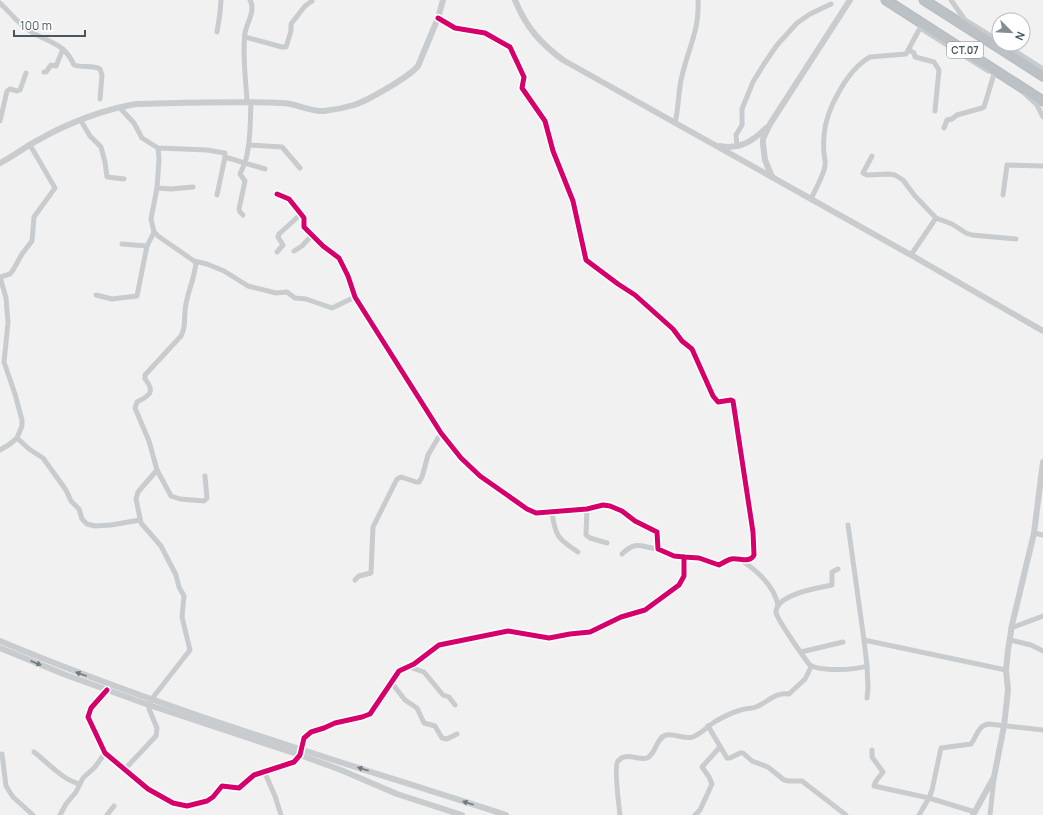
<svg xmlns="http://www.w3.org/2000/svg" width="1043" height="815" viewBox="0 0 1043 815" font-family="Manrope,sans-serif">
  <rect width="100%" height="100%" fill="#f2f1f1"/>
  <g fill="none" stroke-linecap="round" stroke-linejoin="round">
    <defs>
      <g id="motorway">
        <path d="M886 0 1043 101"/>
        <path d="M924 0 1043 76"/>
      </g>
    </defs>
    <!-- motorway casing -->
    <use href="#motorway" stroke="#b6bcc1" stroke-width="11"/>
    <!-- minor -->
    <g stroke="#c8ccce" stroke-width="5">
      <path d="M951 0 965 20 999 41"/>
      <path d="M0 3C10 12 18 24 30 31 48 43 64 42 74 65 83 68 92 65 100 69L102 75 100 99"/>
      <path d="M217 32 220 13 221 0"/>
      <path d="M245 37 282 47H286L291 31V24L305 6 312 1"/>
      <path d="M1004 44 1043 69"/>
      <path d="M909 50 914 53 915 57 934 62 939 70 935 111"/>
      <path d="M44 72H46L51 65 56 66 63 49"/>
      <path d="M1025 94 1037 105 1043 117"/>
      <path d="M247 102C246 80 242 55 245 33 247 22 256 10 250 0"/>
      <path d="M120 108 134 123 142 138 158 148 207 150 225 153V157"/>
      <path d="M0 121 7 91 10 89 17 91 20 90 26 73"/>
      <path d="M81 121 90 136 101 147 105 162 107 177 124 179"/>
      <path d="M675 123C679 107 678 91 682 76 688 49 700 29 698 0"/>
      <path d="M944 128 947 120 952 119 957 115 982 108 984 107 994 74"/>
      <path d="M249 145 282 147 300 168"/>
      <path d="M737 146 736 135 742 125V109L753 82 764 64 777 45 797 23 810 14 831 4"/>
      <path d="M158 148 159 159 157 188 151 219 154 232 158 236 194 261 207 264 224 271 248 286 276 293 287 292 295 298 306 299 332 308 355 297"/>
      <path d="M872 156 863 173 867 175 889 174 895 175 903 180 915 196 936 218 952 224 966 233 972 235 1016 239"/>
      <path d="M157 188 171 189 193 187"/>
      <path d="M277 194 289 199 301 214 304 218V227L323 246 339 258 348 276 355 297 441 433 461 458 480 476 527 509 536 513 587 509 603 505 610 506 622 511 635 521 657 532 658 549 674 556 684 557 699 558 719 565C723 563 727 560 731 559 738 557 750 564 754 555L753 532 733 401 731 400 718 402 713 396 692 349 682 341 673 329 635 295 618 284 586 260 573 201 553 151 545 121 522 88 524 77 510 47 485 33 455 28 438 18"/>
      <path d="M217 195 225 157 265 169"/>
      <path d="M1003 195 1007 165 1043 166"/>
      <path d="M811 199C814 192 825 173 825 165 826 161 824 157 824 153 823 147 824 141 824 135 826 109 848 69 870 57L906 54 920 28 988 71"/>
      <path d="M243 215 240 212 239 209 245 181 240 174C242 169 245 164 246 159 251 141 250 121 251 102"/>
      <path d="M122 244 147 246"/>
      <path d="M294 251 302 246 312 235"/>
      <path d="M277 252 283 245 278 237 279 234 301 214"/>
      <path d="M911 255 936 218"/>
      <path d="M196 262C195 279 186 294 185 311 184 321 186 327 181 336L145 375V379C156 392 149 396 137 402L135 408 149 441 157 470 171 496 180 499 204 501 207 498 205 476"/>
      <path d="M0 277 6 298 8 323 4 362 15 394 22 420V426L17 438 10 444 0 450"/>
      <path d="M0 277 10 274 13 270 22 254 32 241 34 217 55 188 30 145"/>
      <path d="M96 295 112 299 137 296 147 246 154 232"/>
      <path d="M17 438 29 449 43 458 66 490 71 501 79 509 82 519 87 524 95 526 111 525 140 520"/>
      <path d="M587 509 586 535 590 538 607 543"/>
      <path d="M552 512C555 536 558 539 578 552"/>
      <path d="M1034 533 1043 535"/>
      <path d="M622 554C636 540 641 547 658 549"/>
      <path d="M741 560C756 570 774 586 778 605"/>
      <path d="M838 569 832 572V585C819 588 776 594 776 612 776 618 803 656 809 664 817 672 855 670 867 666L864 640 848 525"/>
      <path d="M355 580 359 576 371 573 373 527 397 479 401 477 416 482H419L422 477 428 455 441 433"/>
      <path d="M1011 628 1043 616"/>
      <path d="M864 640 1006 670"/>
      <path d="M1010 640 1031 645 1043 651"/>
      <path d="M801 652 843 642"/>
      <path d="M867 666 868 688 867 698"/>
      <path d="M409 667 424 672 443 695 449 697 455 705"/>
      <path d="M391 682 405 700 417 708 424 723 435 726 442 738 447 739 457 734"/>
      <path d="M107 690 91 708 88 717 105 753 148 789 173 803 187 806 207 801 213 797 222 786 239 788 254 775 294 762 300 755 304 738 311 732 324 728 335 723 362 717 370 714 399 671 414 664 439 645 508 631 549 638 570 634 590 632 621 617 645 610 679 585 684 576V557"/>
      <path d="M708 726 727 758H730L740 753H743L752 761 768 767 784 780 789 781H802L846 815"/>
      <path d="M872 750V757L883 772 876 781 874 786 929 798 975 812"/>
      <path d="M34 752C47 762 64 781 80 784"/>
      <path d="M2 754 6 786 13 797 33 815"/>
      <path d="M124 770 156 736 157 728 149 709 151 700 190 650 182 617 184 596 179 587 176 575 161 546 141 523 136 499 138 492 157 470"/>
      <path d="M264 771 275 796 281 815"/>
      <path d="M60 815 66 804 76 792 83 778 95 767 105 753"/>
      <path d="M107 815 114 806"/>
      <path d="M620 815C619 807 614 766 618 761 627 751 638 761 647 758 656 754 656 738 666 735 675 733 685 740 693 737 702 733 708 726 716 721 723 717 733 712 741 710 746 708 751 709 756 707 768 702 775 692 789 694L805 679 811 667"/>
      <path d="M695 815 700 810 712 784 709 777 702 767 720 747"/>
      <path d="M919 815 929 798 932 790 941 748 971 744C977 736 978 725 989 724L1043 730"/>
      <path d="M990 815 994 778"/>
    </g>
    <!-- tertiary -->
    <g stroke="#c8ccce" stroke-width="6">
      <path d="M515 0C526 27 540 43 563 60L911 255 1043 331"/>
      <path d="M720 146C739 150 753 141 766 128"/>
      <path d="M0 163C14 156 26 146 40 139 68 123 105 109 136 104 185 103 234 101 282 103 296 103 310 112 324 111 333 110 344 108 354 105 367 101 409 77 418 66L438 18 443 0"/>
      <path d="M772 177 765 160 763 144V139L770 124 850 0"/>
      <path d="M0 641C165 710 336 760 506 815"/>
      <path d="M0 648 66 675 149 705 300 755 341 770 397 794 462 815"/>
      <path d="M973 815 994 777 1004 726 1008 690 1006 670 1008 650 1012 625 1034 533 1043 462"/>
    </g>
    <!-- motorway -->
    <use href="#motorway" stroke="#bbc1c5" stroke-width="9"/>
    <defs>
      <g id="cycleway">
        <path d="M277 194 289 199 301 214 304 218V227L323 246 339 258 348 276 355 297 441 433 461 458 480 476 527 509 536 513 587 509 603 505 610 506 622 511 635 521 657 532 658 549 674 556 684 557 699 558 719 565C723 563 727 560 731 559 738 557 750 564 754 555L753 532 733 401 731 400 718 402 713 396 692 349 682 341 673 329 635 295 618 284 586 260 573 201 553 151 545 121 522 88 524 77 510 47 485 33 455 28 438 18"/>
        <path d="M107 690 91 708 88 717 105 753 148 789 173 803 187 806 207 801 213 797 222 786 239 788 254 775 294 762 300 755 304 738 311 732 324 728 335 723 362 717 370 714 399 671 414 664 439 645 508 631 549 638 570 634 590 632 621 617 645 610 679 585 684 576V557"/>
      </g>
    </defs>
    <!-- cycleway casing -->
    <use href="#cycleway" stroke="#fff" stroke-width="8"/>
    <!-- cycleway -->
    <use href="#cycleway" stroke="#d6006c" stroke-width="5"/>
  </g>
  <!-- one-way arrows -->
  <defs><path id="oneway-solid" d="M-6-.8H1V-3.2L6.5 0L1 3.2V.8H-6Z"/></defs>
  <g fill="#6e7a80">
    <use href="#oneway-solid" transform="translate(36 663) rotate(23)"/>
    <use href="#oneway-solid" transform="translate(81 674) rotate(-160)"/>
    <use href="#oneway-solid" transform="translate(363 769) rotate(-163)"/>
    <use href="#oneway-solid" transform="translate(468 803) rotate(-162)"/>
  </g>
  <g text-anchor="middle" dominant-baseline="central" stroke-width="3" stroke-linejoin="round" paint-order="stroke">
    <!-- shield labels -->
    <rect fill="#fff" stroke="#7e898f" stroke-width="1" x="947" y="42" width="36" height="16" rx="3"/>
    <g font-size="10" font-weight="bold" fill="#47575f">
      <text x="965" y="50">CT.07</text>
    </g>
  </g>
  <!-- north arrow -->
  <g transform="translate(1011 32) rotate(114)"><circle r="19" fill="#ffffff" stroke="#b5bcbf"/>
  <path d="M0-3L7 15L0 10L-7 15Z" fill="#838d92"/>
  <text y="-6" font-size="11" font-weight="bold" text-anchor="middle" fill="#47575f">N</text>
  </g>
  <!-- scale -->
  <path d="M14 30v6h71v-6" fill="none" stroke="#47575f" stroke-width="2"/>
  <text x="20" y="30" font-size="12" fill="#47575f" stroke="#ffffff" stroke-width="3" paint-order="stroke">100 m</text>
</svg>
